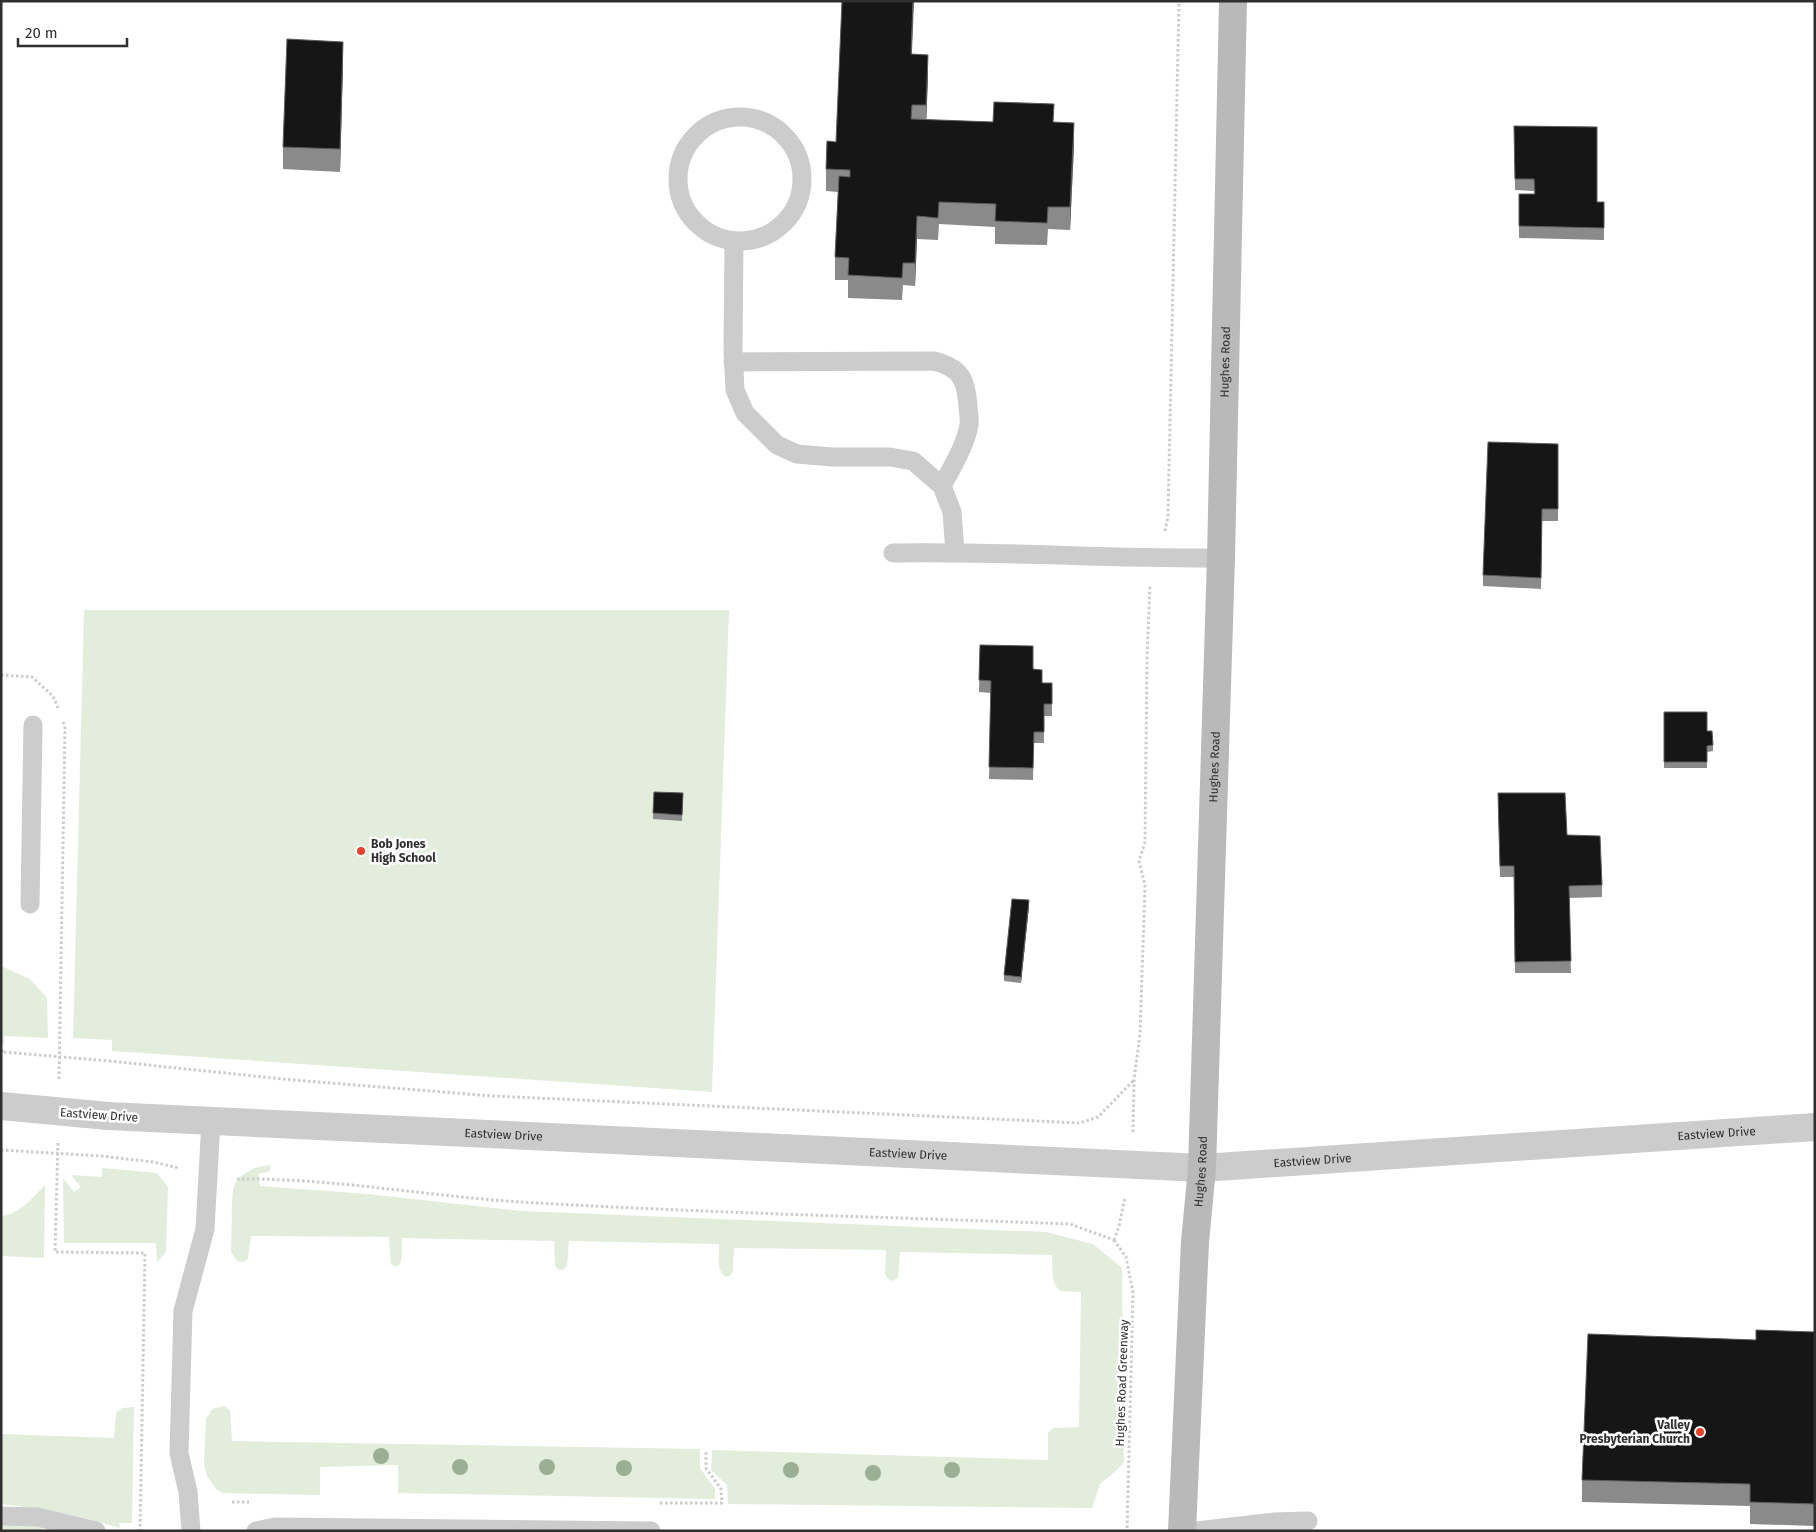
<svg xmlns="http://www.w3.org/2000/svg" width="1816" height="1532" viewBox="0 0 1816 1532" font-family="'Fira Sans',sans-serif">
  <rect width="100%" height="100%" fill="#fff"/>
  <!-- green -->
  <g fill="#e2eddc">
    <path d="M84 610H729L712 1092 112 1051V1040L73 1038Z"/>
    <path d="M1 966 30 979 47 998 48 1038 4 1036V1045L1 1044Z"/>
    <path d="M270 1165V1171L258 1174 260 1186 368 1194 522 1211 1046 1232 1093 1244 1122 1268 1124 1462 1117 1470 1100 1484 1092 1508 728 1504 727 1485 711 1470 712 1450 1048 1460V1433L1053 1428 1079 1427 1081 1292 1060 1291C1050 1282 1053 1268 1052 1255L900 1252 898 1278 893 1281 888 1279 885 1274 886 1250 734 1248 733 1271 730 1276 726 1277C715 1270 720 1256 719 1244L569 1241 567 1266 563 1270H559L555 1266 554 1241 402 1238V1257L400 1264 396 1267 391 1264 389 1237 251 1236 248 1259 243 1262 237 1261 231 1252C232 1241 231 1192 234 1186 241 1172 256 1166 270 1165Z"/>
    <path d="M102 1168 157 1173 168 1187 166 1252 157 1262 156 1243H64L63 1178 74 1192 81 1187 71 1175 102 1177Z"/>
    <path d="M45 1185 44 1258 1 1256V1216C19 1215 33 1197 45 1185Z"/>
    <path d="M224 1406 230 1410 232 1441 700 1449V1468L715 1489V1499L398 1493V1465L320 1467V1495L223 1493 216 1489 207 1476 204 1464 206 1419 212 1409Z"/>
    <path d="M134 1407 132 1523H119L120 1528C80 1516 43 1509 1 1504V1434L114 1438 116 1413 122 1408Z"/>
    <path d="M27 1524 50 1531H1V1526Z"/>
  </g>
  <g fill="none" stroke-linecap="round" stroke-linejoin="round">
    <!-- path -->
    <g stroke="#ccc" stroke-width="3" stroke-dasharray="2.5 2.5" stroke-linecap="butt">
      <path d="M1165 531 1168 517 1179 1"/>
      <path d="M1 675 32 677 53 696 58 708"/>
      <path d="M1 1051 4 1052"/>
      <path d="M109 1061 293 1080 493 1096 1080 1123 1098 1117 1134 1080"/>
      <path d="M59 1079 65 728 63 721"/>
      <path d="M1133 1132 1134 1080 1140 1034 1145 885 1139 861 1145 842 1147 657 1150 585"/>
      <path d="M58 1143 55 1252 145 1253 140 1531"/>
      <path d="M101 1156 153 1162 179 1168"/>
      <path d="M237 1179C332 1178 426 1196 521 1202 704 1213 887 1217 1070 1224L1114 1240"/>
      <path d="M1114 1240 1119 1226 1125 1197"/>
      <path d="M1114 1240 1126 1257 1133 1293 1127 1531"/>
      <path d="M232 1502H249"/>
      <path d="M660 1503H722L721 1489 706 1468V1452"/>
    </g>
    <!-- service -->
    <g stroke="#ccc" stroke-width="19">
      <circle cx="740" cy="179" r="62"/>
      <path d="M734 241 733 350 735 390 745 413 777 445 797 454 832 457H890L913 461 942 486 952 512 955 552"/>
      <path d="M733 362 934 361C961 368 966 379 968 406 968 412 970 419 969 425 965 447 952 467 942 486"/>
      <path d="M893 553C1002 551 1111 559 1221 558"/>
      <path d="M30 904 33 725"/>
      <path d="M1 1516 37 1517 96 1531"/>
      <path d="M191 1531 188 1492 179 1453 183 1311 205 1229 211 1121"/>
      <path d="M256 1531 275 1527 651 1531"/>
      <path d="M1196 1531 1274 1522 1308 1521"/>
    </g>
    <!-- tertiary -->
    <path stroke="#ccc" stroke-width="28" id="s1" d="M108 1116 1202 1168 1815 1127"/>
    <!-- secondary -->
    <path stroke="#b9b9b9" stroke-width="28" id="s2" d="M1182 1531 1195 1242 1202 1168 1221 558 1233 1"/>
    <!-- path-bridge -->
    <g stroke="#ccc" stroke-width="3" stroke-dasharray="2.5 2.5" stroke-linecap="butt">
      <path d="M4 1052 109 1061"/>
      <path d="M1 1150 101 1156"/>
    </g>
    <!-- tertiary-bridge -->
    <path stroke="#ccc" stroke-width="28" d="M1 1106 108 1116"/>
  </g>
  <!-- trees -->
  <g fill="#9aaf93">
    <circle cx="381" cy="1456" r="8"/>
    <circle cx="460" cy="1467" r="8"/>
    <circle cx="547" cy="1467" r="8"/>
    <circle cx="624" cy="1468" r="8"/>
    <circle cx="791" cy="1470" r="8"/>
    <circle cx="952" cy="1470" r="8"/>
    <circle cx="873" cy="1473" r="8"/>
  </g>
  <!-- wall -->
  <g fill="#8a8a8a">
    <path d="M912 54 928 77 926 120 993 122H1054L1074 145 1070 230 1048 229 1047 245 995 244V227L939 224 938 240 917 239 915 286 903 285 902 300 848 298V280H835V257L838 192 826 191V169L836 142Z"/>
    <path d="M343 64 340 172 283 169V147Z"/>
    <path d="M1514 126 1597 202H1604V240L1519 238V194H1534V191L1515 190Z"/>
    <path d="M1558 444V521H1542L1541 589 1483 586V575Z"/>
    <path d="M980 645 1033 669 1042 683H1052V716H1044V743H1034L1033 780 989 779 991 693 979 692Z"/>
    <path d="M1664 712 1707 731 1713 745V751L1707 752V768H1664Z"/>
    <path d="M654 792 683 793 682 821 653 819Z"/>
    <path d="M1498 805 1567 835 1602 885V897L1569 898 1571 973H1515L1514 877H1500Z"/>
    <path d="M1029 906 1021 983 1004 981V975Z"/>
    <path d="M1815 1332V1526L1750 1524V1506L1582 1502V1480L1756 1340Z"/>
  </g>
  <!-- shaded-wall -->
  <g fill="#5c5c5c">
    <path d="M913 1H914L911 76V54Z"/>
    <path d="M343 42V64L340 172V149Z"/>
    <path d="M928 55V77L926 128V105Z"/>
    <path d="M1074 123V145L1070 230V207Z"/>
    <path d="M917 216V239L915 286V263Z"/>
    <path d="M1029 900V906L1021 983V977Z"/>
  </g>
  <!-- building -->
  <g fill="#161616" stroke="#5c5c5c">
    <path d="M842 1H913L911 54 928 55 926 105H912L911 119 993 122 994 102 1054 104 1053 122 1074 123 1070 207H1048L1047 223 995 221 996 204 939 202 938 218 917 216 915 263H903L902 278 848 275 849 258 835 257 839 176 850 177V170L826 169 827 141 836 142Z"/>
    <path d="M287 39 343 42 340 149 283 147Z"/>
    <path d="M1514 126 1597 127V202H1604V228L1519 226V194H1535L1534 179H1515Z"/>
    <path d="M1488 442 1558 444V509H1542L1541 578 1483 575Z"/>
    <path d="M980 645 1033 646V669L1042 670V683H1052V704H1044V732H1034L1033 768 989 767 991 681 979 680Z"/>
    <path d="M1664 712H1707V731H1712L1713 745 1707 746V762H1664Z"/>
    <path d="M654 792 683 793 682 815 653 813Z"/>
    <path d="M1498 793H1565L1567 835 1600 836 1602 885 1569 886 1571 961 1515 962 1514 866H1500Z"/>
    <path d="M1012 899 1029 900 1021 977 1004 975Z"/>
    <path d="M1756 1330 1815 1332V1504L1750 1502V1484L1582 1480 1588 1334 1756 1340Z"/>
  </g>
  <!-- markers -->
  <g fill="#f04028" stroke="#fff" stroke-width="2">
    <circle cx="361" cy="851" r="5"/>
    <circle cx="1700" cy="1432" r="5"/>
  </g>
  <g text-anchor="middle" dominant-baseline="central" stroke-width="5" stroke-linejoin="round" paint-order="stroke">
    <!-- street labels -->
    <g font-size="12" fill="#2f2f2f" stroke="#fff">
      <text stroke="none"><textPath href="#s2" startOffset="1170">Hughes Road</textPath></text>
      <text stroke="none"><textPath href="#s2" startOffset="765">Hughes Road</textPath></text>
      <text transform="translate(99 1115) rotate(4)">Eastview Drive</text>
      <text stroke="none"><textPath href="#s1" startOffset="1611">Eastview Drive</textPath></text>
      <text stroke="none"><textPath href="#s1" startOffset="396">Eastview Drive</textPath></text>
      <text stroke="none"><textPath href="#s1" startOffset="801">Eastview Drive</textPath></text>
      <text stroke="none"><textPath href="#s1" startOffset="1206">Eastview Drive</textPath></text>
      <text stroke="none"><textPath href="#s2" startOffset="360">Hughes Road</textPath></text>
      <text transform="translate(1122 1383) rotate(-88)">Hughes Road Greenway</text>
    </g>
    <!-- poi labels -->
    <g font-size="12" font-weight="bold" fill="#2f2f2f" stroke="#fff" text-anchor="start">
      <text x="371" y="844">Bob Jones<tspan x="371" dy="14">High School</tspan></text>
      <text x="1690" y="1425" text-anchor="end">Valley<tspan x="1690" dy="14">Presbyterian Church</tspan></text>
    </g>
  </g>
  <!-- border -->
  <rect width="1816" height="1532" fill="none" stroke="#2f2f2f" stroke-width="5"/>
  <!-- scale -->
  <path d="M18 38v8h109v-8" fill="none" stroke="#2f2f2f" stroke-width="2.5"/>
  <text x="25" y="38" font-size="15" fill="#2f2f2f" stroke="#ffffff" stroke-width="4" paint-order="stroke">20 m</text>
</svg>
